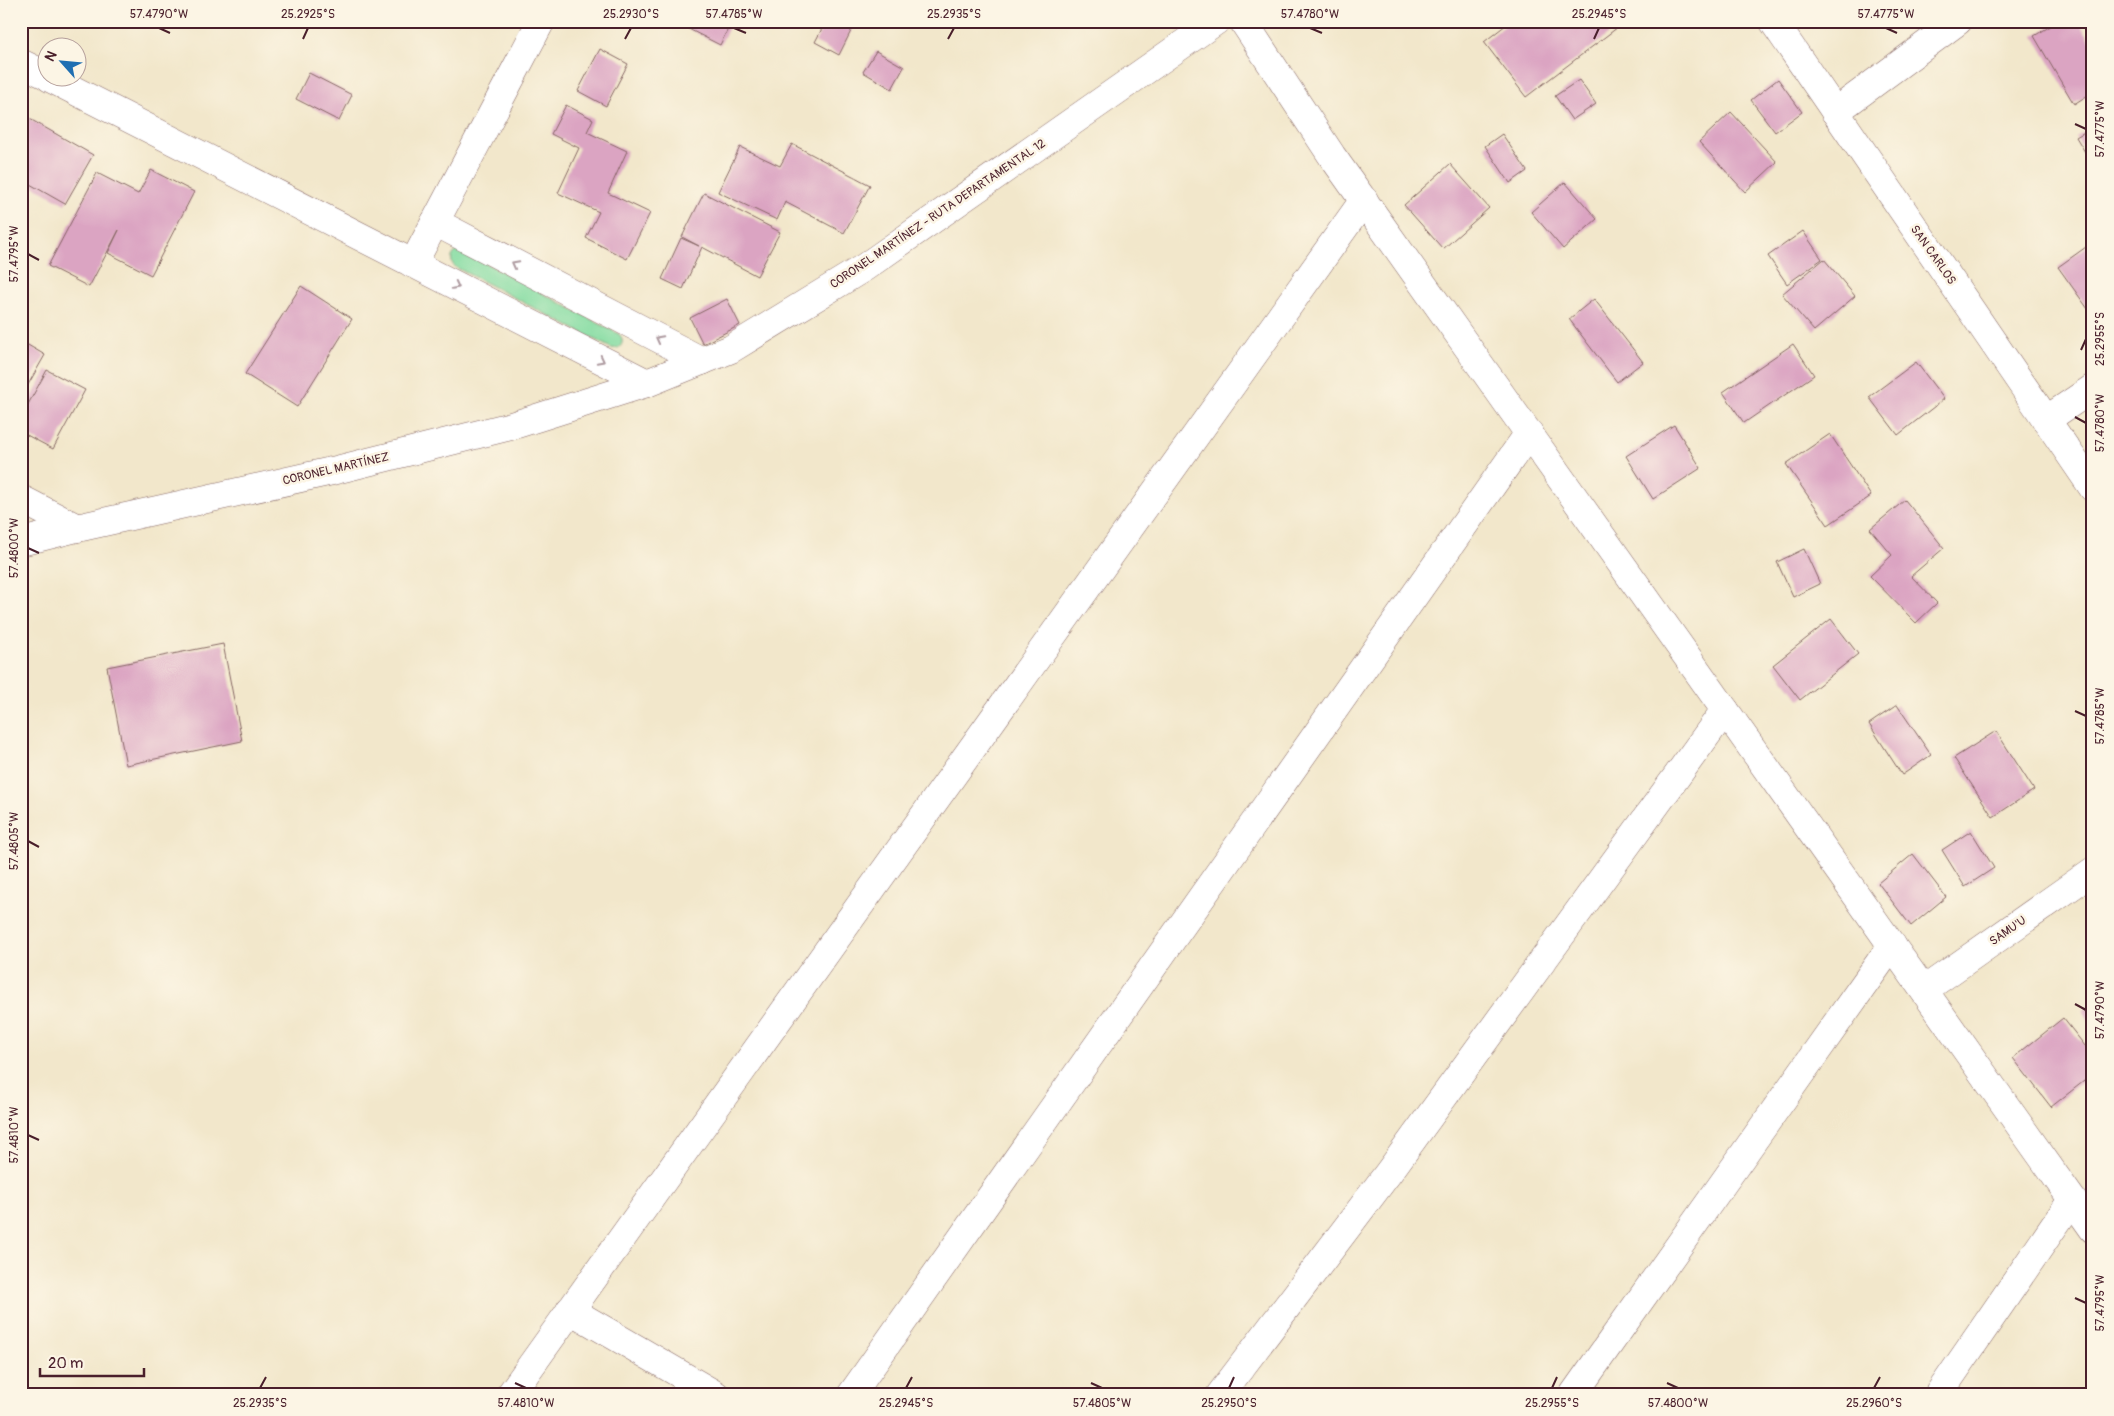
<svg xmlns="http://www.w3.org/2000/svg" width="2114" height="1416" viewBox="0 0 2114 1416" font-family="Pangolin,sans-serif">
  <rect width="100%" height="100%" fill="#fcf5e5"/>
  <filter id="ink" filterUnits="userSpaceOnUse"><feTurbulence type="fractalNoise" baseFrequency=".02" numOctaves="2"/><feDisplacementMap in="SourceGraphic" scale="10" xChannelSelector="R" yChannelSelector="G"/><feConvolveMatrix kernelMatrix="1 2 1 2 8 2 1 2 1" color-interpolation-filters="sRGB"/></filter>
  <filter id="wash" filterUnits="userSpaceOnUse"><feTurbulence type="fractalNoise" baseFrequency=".0096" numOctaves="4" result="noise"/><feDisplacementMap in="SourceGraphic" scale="20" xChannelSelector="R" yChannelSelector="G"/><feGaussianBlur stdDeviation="1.12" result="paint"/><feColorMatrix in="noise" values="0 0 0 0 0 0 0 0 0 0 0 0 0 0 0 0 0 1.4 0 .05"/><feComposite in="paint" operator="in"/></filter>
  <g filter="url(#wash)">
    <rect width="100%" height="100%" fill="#f2e7cb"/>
    <!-- green -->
    <path fill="#82dca1" stroke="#667e66" d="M459 250 463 251 619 334C626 341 621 351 611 348L455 267C449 261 451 254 459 250Z"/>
    <g id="blocks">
      <!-- building -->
      <g fill="#dba4c2">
        <path d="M673 21H732L720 45Z"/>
        <path d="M826 21H838L852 29 839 55 815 42Z"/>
        <path d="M1511 21H1626L1526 97 1484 42Z"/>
        <path d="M2059 21H2079L2093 45V92L2074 104 2034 36Z"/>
        <path d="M600 49 628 64 606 106 578 91Z"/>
        <path d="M876 51 904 67 892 89 863 72Z"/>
        <path d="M309 73 352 95 339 121 296 99Z"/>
        <path d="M1778 79 1802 112 1775 132 1751 100Z"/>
        <path d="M1579 80 1596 104 1572 120 1555 96Z"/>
        <path d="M566 105 593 119 587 132 627 151 608 193 650 213 627 259 586 238 599 212 558 193 579 148 551 134Z"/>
        <path d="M1731 112 1777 162 1745 192 1699 142Z"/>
        <path d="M21 114 93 155 65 204 21 179Z"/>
        <path d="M2093 127V160L2091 162 2076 137Z"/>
        <path d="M1502 134 1527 171 1510 183 1485 146Z"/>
        <path d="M792 144 870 185 844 233 785 202 777 220 718 192 740 147 780 166Z"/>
        <path d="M1450 164 1489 208 1443 249 1404 205Z"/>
        <path d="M151 170 194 192 151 275 108 253 119 230 89 287 48 266 97 173 138 194Z"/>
        <path d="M1565 182 1597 219 1563 249 1531 212Z"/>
        <path d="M704 193 780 232 757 276 702 247 683 289 662 279 681 238 699 246 682 237Z"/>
        <path d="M1803 231 1822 259 1787 284 1768 256Z"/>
        <path d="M2093 242V316L2058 267Z"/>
        <path d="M1824 259 1855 296 1814 331 1782 294Z"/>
        <path d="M301 286 352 319 297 407 245 374Z"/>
        <path d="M727 299 740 325 703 344 690 318Z"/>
        <path d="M1594 299 1643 362 1617 382 1569 319Z"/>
        <path d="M21 341 45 355 21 397Z"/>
        <path d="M1793 344 1814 375 1744 423 1723 392Z"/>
        <path d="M1916 362 1944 399 1898 435 1869 397Z"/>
        <path d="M47 370 85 390 53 449 21 432V417Z"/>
        <path d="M1674 425 1701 468 1653 499 1626 456Z"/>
        <path d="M1830 434 1871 496 1828 525 1786 464Z"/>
        <path d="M1905 500 1944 548 1911 576 1937 603 1916 623 1870 576 1892 555 1870 529Z"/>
        <path d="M1804 549 1820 584 1793 597 1777 562Z"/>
        <path d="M1831 619 1858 654 1800 700 1773 665Z"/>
        <path d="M223 644 242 741 126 765 107 667Z"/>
        <path d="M1897 705 1931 755 1902 775 1869 724Z"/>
        <path d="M1996 731 2034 790 1993 817 1954 758Z"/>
        <path d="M1971 831 1994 868 1965 887 1942 850Z"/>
        <path d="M1913 854 1946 897 1911 926 1878 883Z"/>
        <path d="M2093 1005V1027L2083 1010Z"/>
        <path d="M2063 1018 2093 1056V1074L2051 1107 2013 1058Z"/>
      </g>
    </g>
  </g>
  <g filter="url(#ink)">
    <use href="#blocks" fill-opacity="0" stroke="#856563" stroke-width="1"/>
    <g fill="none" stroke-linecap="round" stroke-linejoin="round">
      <defs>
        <g id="minor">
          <path d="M1243 21 1332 156 2093 1229"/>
          <path d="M1773 21 2093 488"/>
          <path d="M21 63 48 76"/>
          <path d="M50 78 647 383"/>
          <path d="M1835 112 1958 21"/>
          <path d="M435 222 702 361"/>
          <path d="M413 264 541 21"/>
          <path d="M2046 420 2093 388"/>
          <path d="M21 499 77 528"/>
          <path d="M1924 990 2093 871"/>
          <path d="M570 1310 716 1395"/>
          <path d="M510 1395 1364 200"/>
          <path d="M851 1395 1529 433"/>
          <path d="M1220 1395 1389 1172 1725 710"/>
          <path d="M1573 1395 1892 945"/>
          <path d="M1938 1395 2072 1200"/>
        </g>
        <path id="major" d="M21 542 77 528 332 471 511 426 647 383 731 349 865 267 1216 21"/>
      </defs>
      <!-- minor casing -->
      <use href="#minor" stroke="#856563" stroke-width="29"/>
      <!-- major casing -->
      <use href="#major" stroke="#856563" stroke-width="29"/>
      <!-- minor -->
      <use href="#minor" stroke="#fff" stroke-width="28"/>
      <!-- major -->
      <use href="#major" stroke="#fff" stroke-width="28"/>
    </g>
    <!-- one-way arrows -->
    <defs><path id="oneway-chevron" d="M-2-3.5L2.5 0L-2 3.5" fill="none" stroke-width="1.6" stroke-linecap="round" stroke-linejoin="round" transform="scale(1.25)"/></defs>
    <g stroke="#ae9aa0">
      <use href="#oneway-chevron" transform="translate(515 264) rotate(-152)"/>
      <use href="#oneway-chevron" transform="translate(456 286) rotate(27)"/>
      <use href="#oneway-chevron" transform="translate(659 339) rotate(-152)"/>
      <use href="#oneway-chevron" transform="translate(601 360) rotate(27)"/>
    </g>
  </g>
  <!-- ticks -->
  <path fill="none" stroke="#4a1f2b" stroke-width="2" d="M159 28 170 33M734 28 746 33M1310 28 1322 33M1886 28 1897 33M303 39 308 28M625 39 631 28M948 39 954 28M1594 39 1599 28M2075 124 2086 129M28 254 39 260M2081 350 2086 339M2075 417 2086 423M28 548 39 553M2075 711 2086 716M28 841 39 847M2075 1004 2086 1010M28 1135 39 1140M2075 1298 2086 1303M515 1383 526 1388M1091 1383 1102 1388M1667 1383 1678 1388M260 1388 266 1377M906 1388 912 1377M1229 1388 1234 1377M1552 1388 1557 1377M1874 1388 1880 1377"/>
  <g text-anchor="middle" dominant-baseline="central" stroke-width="5" stroke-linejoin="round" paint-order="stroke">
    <!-- street labels -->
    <g font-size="12" fill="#4a1f2b" stroke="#fcf5e5">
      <text transform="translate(938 214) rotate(-34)">CORONEL MARTÍNEZ - RUTA DEPARTAMENTAL 12</text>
      <text transform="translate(1933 255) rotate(55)">SAN CARLOS</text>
      <text transform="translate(336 469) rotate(-13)">CORONEL MARTÍNEZ</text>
      <text transform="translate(2008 931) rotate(-35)">SAMU'U</text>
    </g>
  </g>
  <!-- margin -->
  <rect width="2114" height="1416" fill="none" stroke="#fcf5e5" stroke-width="55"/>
  <!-- north arrow -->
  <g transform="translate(62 62) rotate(297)"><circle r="24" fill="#fcf5e5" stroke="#b59f9b"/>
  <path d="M0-4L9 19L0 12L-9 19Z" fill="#1f6fb2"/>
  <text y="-8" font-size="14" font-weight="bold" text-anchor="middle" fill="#4a1f2b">N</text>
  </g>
  <!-- scale -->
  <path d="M40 1368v8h104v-8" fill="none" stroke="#4a1f2b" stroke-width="2.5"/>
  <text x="48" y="1368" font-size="15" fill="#4a1f2b" stroke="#fcf5e5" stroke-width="4" paint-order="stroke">20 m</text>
  <rect x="28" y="28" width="2058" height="1360" fill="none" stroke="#4a1f2b" stroke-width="2"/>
  <g font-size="12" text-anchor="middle" fill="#4a1f2b">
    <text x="159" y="18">57.4790°W</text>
    <text x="308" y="18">25.2925°S</text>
    <text x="631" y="18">25.2930°S</text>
    <text x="734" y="18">57.4785°W</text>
    <text x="954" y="18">25.2935°S</text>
    <text x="1310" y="18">57.4780°W</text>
    <text x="1599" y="18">25.2945°S</text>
    <text x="1886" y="18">57.4775°W</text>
    <text transform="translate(2100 129) rotate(-90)" y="4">57.4775°W</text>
    <text transform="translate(14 254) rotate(-90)" y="4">57.4795°W</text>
    <text transform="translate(2100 339) rotate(-90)" y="4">25.2955°S</text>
    <text transform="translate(2100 423) rotate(-90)" y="4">57.4780°W</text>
    <text transform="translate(14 548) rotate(-90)" y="4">57.4800°W</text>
    <text transform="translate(2100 716) rotate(-90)" y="4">57.4785°W</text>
    <text transform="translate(14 841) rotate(-90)" y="4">57.4805°W</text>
    <text transform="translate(2100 1010) rotate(-90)" y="4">57.4790°W</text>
    <text transform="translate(14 1135) rotate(-90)" y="4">57.4810°W</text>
    <text transform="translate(2100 1303) rotate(-90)" y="4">57.4795°W</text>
    <text x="260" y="1407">25.2935°S</text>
    <text x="526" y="1407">57.4810°W</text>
    <text x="906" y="1407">25.2945°S</text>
    <text x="1102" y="1407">57.4805°W</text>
    <text x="1229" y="1407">25.2950°S</text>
    <text x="1552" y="1407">25.2955°S</text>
    <text x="1678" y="1407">57.4800°W</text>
    <text x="1874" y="1407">25.2960°S</text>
  </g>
</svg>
